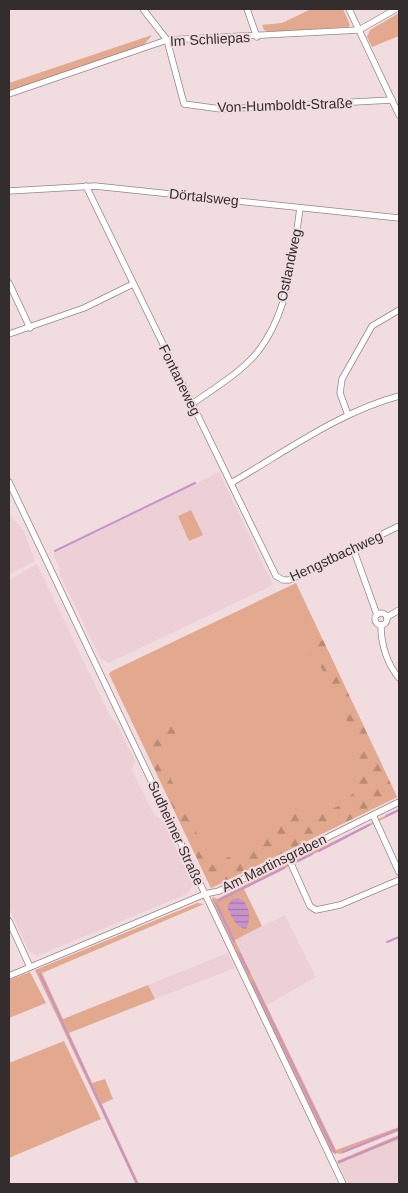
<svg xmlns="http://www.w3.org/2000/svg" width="408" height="1193" viewBox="0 0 408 1193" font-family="Arial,sans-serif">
  <defs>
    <pattern id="forest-firs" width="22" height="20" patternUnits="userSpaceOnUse" patternTransform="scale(1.25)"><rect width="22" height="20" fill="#e3a98e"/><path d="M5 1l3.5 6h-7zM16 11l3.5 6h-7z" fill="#b98a74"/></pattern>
    <pattern id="water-rules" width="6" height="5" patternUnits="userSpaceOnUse" patternTransform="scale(1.25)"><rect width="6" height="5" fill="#c892ca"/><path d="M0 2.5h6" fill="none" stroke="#a378a4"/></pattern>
  </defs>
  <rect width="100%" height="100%" fill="#f1dde0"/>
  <!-- built -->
  <g fill="#ecd0d5">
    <path d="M219 472 273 585 109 663 101 659 60 575V569L53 554Z"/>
    <path d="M9 514 23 530 35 561 9 575Z"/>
    <path d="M37 564 110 716 118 726 135 761 132 770 154 814 164 823 193 885 187 894 37 956 29 951 9 908V580Z"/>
    <path d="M285 915 316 977 267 1005 235 939Z"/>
    <path d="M228 953 235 968 155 999 148 985Z"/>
    <path d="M399 1139V1184H348L338 1164Z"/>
  </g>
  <!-- green -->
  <g fill="#e3a98e">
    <path d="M311 9H343L350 25 348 27 270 32 264 30 262 25 282 23Z"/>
    <path d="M399 13V36L372 47 367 37 370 30Z"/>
    <path d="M152 35 143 46 9 91V83Z"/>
    <path d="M191 510 203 535 189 541 178 516Z"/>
    <path d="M296 583 397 797 211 888 109 674 112 671Z"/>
    <path d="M399 809V811L244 889 262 926 235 940 336 1150 399 1127V1131L341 1154 330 1152 212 900 213 897 217 899Z"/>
    <path d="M197 903 204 904 42 973 63 1019 148 985 155 999 69 1033 92 1083 105 1079 113 1099 102 1104 139 1184H136L35 970Z"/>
    <path d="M30 972 46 1003 9 1018V980Z"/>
    <path d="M64 1041 101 1119 9 1158V1063Z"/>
    <path d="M399 1135V1139L338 1164 337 1161Z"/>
  </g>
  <!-- forest -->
  <path fill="url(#forest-firs)" d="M323 640 397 797 211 888 142 741 152 736 151 733 171 721 173 726 178 724 175 734 158 752 212 865 274 835 272 830C279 822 288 811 299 809 306 808 315 812 322 811 351 808 366 780 358 753L362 752 321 667 306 648Z"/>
  <!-- water -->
  <path fill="url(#water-rules)" d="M238 898C250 902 252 919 246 929 235 927 232 917 227 907L232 899Z"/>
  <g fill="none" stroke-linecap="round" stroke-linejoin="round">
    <!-- stream -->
    <g stroke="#c892ca" stroke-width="2">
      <path d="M55 551 195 483"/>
      <path d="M386 816 399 810"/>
      <path d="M319 851 369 825"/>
      <path d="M298 861 312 854"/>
      <path d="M219 900 284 868"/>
      <path d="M216 903 234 941"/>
      <path d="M387 942 399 937"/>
      <path d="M239 953 249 973"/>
      <path d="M40 974 137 1184"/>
      <path d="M253 982 335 1153"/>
      <path d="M343 1152 399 1129"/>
      <path d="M339 1162 399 1137"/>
    </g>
    <defs>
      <g id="street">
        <path d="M143 9 167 40 184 104 221 109 392 100"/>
        <path d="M247 9 257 37"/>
        <path d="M349 9 399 115"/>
        <path d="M9 94 167 40 359 30 396 9"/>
        <path d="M86 186 276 576 283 580H289L399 526"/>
        <path d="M9 191 95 186 399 218"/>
        <path d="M9 283 30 328"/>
        <path d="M9 334 84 308 133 284"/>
        <path d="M192 404C213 389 237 375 255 355 289 315 293 257 300 208"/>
        <path d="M348 415 340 393 342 379 372 326 399 310"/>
        <path d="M9 482 343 1184"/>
        <path d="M231 483C285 452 339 412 399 396"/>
        <path d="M353 548 377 615"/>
        <circle cx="381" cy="619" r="6"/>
        <path d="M387 617 399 610"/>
        <path d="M381 626C381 644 387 664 399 678"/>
        <path d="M373 815 399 872"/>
        <path d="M288 857 310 906 316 910 340 905 399 880"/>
        <path d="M9 921 30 967"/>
        <path d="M9 976 205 894 219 891 399 802"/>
      </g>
    </defs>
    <!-- street casing -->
    <use href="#street" stroke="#968588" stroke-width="7"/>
    <!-- street -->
    <use href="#street" stroke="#fff" stroke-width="5.5"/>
  </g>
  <g text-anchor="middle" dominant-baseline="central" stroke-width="4" stroke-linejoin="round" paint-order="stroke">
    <!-- street labels -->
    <g font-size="14" fill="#342d2e" stroke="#f1dde0">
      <text transform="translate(210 39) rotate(-3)">Im Schliepas</text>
      <text transform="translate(285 105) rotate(-2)">Von-Humboldt-Straße</text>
      <text transform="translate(204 197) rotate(6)">Dörtalsweg</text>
      <text transform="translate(289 265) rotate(-78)">Ostlandweg</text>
      <text transform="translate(180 380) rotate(64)">Fontaneweg</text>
      <text transform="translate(336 556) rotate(-25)">Hengstbachweg</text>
      <text transform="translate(176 833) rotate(65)">Sudheimer Straße</text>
      <text transform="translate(274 863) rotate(-26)">Am Martinsgraben</text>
    </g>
  </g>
  <!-- border -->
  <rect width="408" height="1193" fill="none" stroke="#342d2e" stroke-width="20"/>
</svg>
